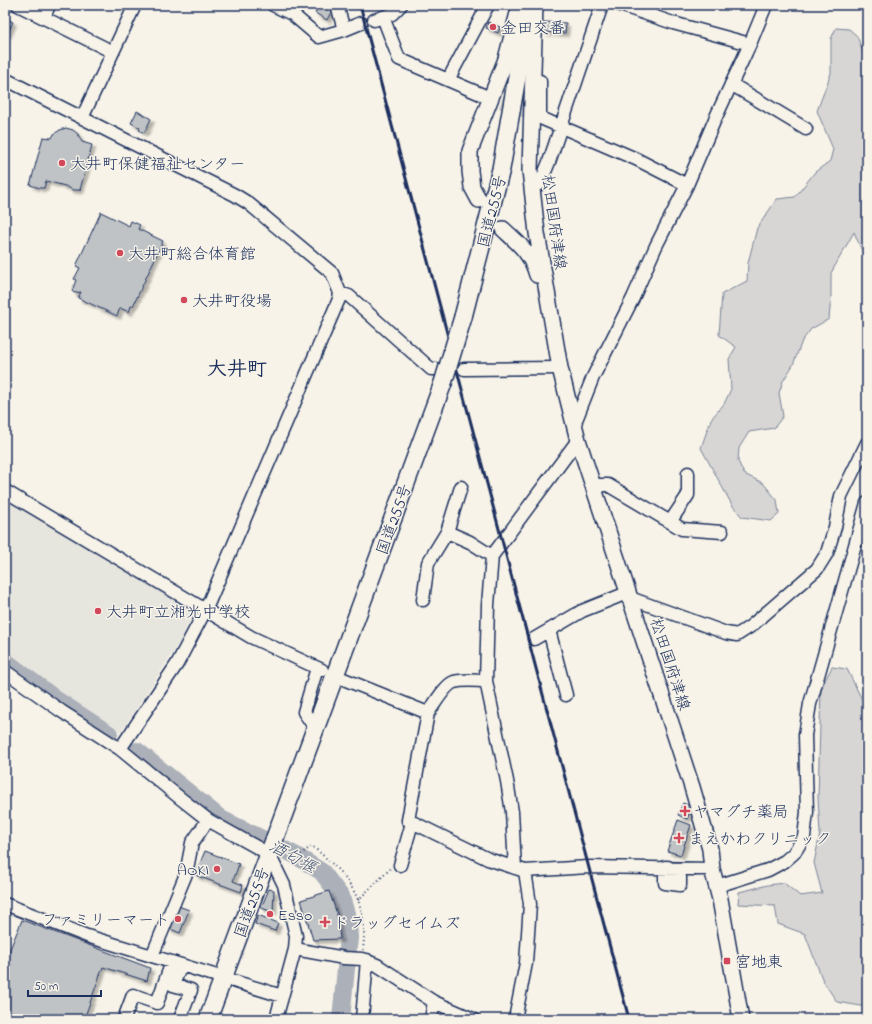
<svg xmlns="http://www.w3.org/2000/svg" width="872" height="1024" font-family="'Indie Flower','Klee One',sans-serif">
  <defs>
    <filter id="shadow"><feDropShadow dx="3.5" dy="3.5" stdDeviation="1" flood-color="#0004"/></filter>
  </defs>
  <rect width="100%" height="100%" fill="#f7f3e8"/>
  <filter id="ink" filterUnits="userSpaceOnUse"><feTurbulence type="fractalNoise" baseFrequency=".025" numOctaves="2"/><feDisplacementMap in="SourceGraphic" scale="8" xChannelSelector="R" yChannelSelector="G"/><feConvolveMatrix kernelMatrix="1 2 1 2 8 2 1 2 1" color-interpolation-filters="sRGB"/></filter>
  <g filter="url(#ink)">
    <path fill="#e6e5de" d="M5 496 189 606 192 616 178 645 121 732 67 698 5 649Z"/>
    <path fill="#d7d6d4" stroke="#798299" d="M836 28 849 29 857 36 867 63V274L862 251 854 232 831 273V297L829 319 811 329 802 341 793 365 783 381 779 393 783 416 774 428 749 432 739 448 738 461 744 474 763 483 777 500 779 514 771 521 742 517 732 505 701 448 711 419 724 404 731 389 729 359 736 347 719 335 722 294 747 281 748 263 757 228 777 199 795 197 815 172 830 161 833 149 817 111 831 73V39Z
      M832 667 847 669 867 710V1007L837 1002 823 981 805 934 778 924 775 906 738 904 739 892 768 885 784 883 800 896 822 893 814 863 820 833 818 798 821 688Z"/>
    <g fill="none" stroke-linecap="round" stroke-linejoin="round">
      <path stroke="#acb0b9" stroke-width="18" d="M5 661 55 699 109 734
        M137 751 221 819 295 855 322 872 341 897 348 920 349 938 341 1019"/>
    </g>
    <path fill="#c0c3c5" stroke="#1b2f5e" filter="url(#shadow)" d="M319 5H331L332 10 327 20 315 13Z
      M5 18 13 22 7 35 5 34Z
      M488 22 500 27 498 33 486 28Z
      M545 22 566 23 565 33 543 32Z
      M137 111 151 119 144 133 139 130 140 128 131 123Z
      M66 128 73 130 78 134 82 142 92 145 80 190H73L65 186 46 181 44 188H40L30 185 43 137 52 138 54 134 60 130Z
      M101 212 129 226 131 221 140 225 138 229 163 241 133 306H131L129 312 120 308 117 316 78 298 81 292 74 293 72 291 76 280 74 279 80 268 76 266Z
      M683 803 692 807 687 819 678 815Z
      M678 820 691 825 681 855 667 851Z
      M205 851 239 864 233 881 243 885 241 892 195 875Z
      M269 889 274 890 273 912 261 908Z
      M329 891 337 914 340 939 313 940 301 900Z
      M176 905 189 910 180 933 168 928Z
      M258 915 278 923 275 931 255 924Z
      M22 920 150 968 147 981 103 967 84 1019H5V961Z"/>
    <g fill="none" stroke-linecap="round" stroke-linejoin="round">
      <path stroke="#cbcccc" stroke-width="12" stroke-dasharray="12 6" stroke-linecap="butt" d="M484 96 536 116"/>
      <g stroke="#1b2f5e" stroke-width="15">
        <path id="minor" d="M18 5 113 52
          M273 5 292 14 319 37 344 30
          M337 5 344 30 361 23
          M620 5 673 23 750 44
          M383 17 399 59 448 80 488 5
          M44 18 49 5
          M374 20 392 14 401 5
          M5 79 235 195 248 203 332 273 340 293 339 299 206 609 177 664 120 749
          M448 80 483 95
          M731 84 806 129
          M536 116 636 159 687 185
          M82 118 135 5
          M540 118V81
          M540 184 549 162 602 5
          M340 293 349 296 431 369H436
          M464 369 560 368
          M574 425 593 377 633 298 656 246 687 185 715 119 750 44 766 5
          M592 485H608L682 529 722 532
          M5 491 251 637 322 670
          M670 522 688 495V473
          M447 532 470 542 492 556
          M630 598 726 633 737 635 751 626 817 569 827 553 835 527 841 496 867 443
          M423 600 428 563 447 532 461 487
          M549 630 566 695
          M534 639 582 611 627 593
          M5 671 61 711 120 749 180 798 208 820 269 854 284 885 296 936 295 949 276 1019
          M341 678 428 713 408 820 488 859 525 871 588 867 712 869
          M428 713C434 705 445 685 454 682 464 679 476 681 486 681
          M315 728 304 712 317 668
          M400 865 412 823
          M665 867V883L680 885V877L668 876V867
          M515 868 512 812 507 781 486 681 488 605 492 556 578 440
          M717 886 768 870 785 861 794 853 804 837 807 812 805 735 810 704 867 503
          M5 904 87 936 282 996
          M295 949 344 958 362 959 377 965 434 1002 473 1019
          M152 956 186 874 192 843 208 820
          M124 1019 133 995 157 1003 172 962
          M180 1019 191 990 173 985 181 965
          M362 1019 367 960
          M431 1019 434 1002
          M515 1019 526 963 530 904 525 871"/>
      </g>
      <g stroke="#1b2f5e" stroke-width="18">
        <path id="major" d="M535 5 530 170 537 233 560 368 578 440 692 787 710 849 712 869 720 899 741 1019
          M479 200 472 187 470 171V151L506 59 518 13
          M503 229C519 244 531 253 537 275"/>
      </g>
      <g stroke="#1b2f5e" stroke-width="20">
        <path id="highway" d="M463 317 501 169 517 77 525 5
          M208 1019 443 383"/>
      </g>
      <path stroke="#1b2f5e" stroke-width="2" stroke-dasharray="1 3" stroke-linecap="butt" d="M294 859 312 846C348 876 369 899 363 950
        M358 900 390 869"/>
      <use href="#minor" stroke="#f7f3e8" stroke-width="12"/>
      <use href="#major" stroke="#f7f3e8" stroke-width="15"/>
      <use href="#highway" stroke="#f7f3e8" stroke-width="17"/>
      <path stroke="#1b2f5e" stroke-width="3" d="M360 5 629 1019"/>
      <g stroke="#1b2f5e" stroke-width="20" stroke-linecap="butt">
        <path id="highway-bridge" d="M443 383 463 317"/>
      </g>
      <use href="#highway-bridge" stroke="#f7f3e8" stroke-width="17"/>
    </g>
  </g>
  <g fill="#d1495b" stroke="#f7f3e8" stroke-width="1.5">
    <circle cx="493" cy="27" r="4"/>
    <circle cx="62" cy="163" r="4"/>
    <circle cx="120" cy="253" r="4"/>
    <circle cx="184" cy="300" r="4"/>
    <circle cx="98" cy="611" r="4"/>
    <path d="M683 805h4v4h4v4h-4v4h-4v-4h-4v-4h4z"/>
    <path d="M677 832h4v4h4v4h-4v4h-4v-4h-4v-4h4z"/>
    <circle cx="217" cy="869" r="4"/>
    <circle cx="270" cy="914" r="4"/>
    <circle cx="178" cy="919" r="4"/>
    <path d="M323 916h4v4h4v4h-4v4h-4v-4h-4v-4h4z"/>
    <rect x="723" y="957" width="8" height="8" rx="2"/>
  </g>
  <g text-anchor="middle" stroke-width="3" stroke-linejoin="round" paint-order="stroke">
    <g font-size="16" fill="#1b2f5e" stroke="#f7f3e8" text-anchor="start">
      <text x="501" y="33">金田交番</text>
      <text x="70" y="169">大井町保健福祉センター</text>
      <text x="128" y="259">大井町総合体育館</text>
      <text x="192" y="306">大井町役場</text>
      <text x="106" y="617">大井町立湘光中学校</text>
      <text x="693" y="817">ヤマグチ薬局</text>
      <text x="688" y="844">まえかわクリニック</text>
      <text x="209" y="875" text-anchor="end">AOKI</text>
      <text x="278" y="920">Esso</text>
      <text x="170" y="925" text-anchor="end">ファミリーマート</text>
      <text x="333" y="928">ドラッグセイムズ</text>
      <text x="735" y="967">宮地東</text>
    </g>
    <g font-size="16" fill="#1b2f5e" stroke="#f7f3e8">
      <text transform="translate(491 211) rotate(-76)" y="6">国道255号</text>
      <text transform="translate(555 222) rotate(82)" y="6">松田国府津線</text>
      <text transform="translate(393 519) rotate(-70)" y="6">国道255号</text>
      <text transform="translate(671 664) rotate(72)" y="6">松田国府津線</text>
      <text transform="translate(251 902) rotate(-70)" y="6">国道255号</text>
    </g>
    <g font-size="17" font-style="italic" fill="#465679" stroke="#f7f3e8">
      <text transform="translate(293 856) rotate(29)" y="6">酒匂堰</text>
    </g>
    <g font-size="20" font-weight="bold" fill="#1b2f5e" stroke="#f7f3e8">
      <text x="237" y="375">大井町</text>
    </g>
  </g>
  <rect width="872" height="1024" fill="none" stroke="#f7f3e8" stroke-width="20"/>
  <rect x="10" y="10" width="852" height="1004" fill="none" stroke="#1b2f5e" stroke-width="1.5" filter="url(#ink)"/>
  <path d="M28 990v6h73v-6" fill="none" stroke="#1b2f5e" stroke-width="2"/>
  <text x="34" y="990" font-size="12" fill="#1b2f5e" stroke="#f7f3e8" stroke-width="3" paint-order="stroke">50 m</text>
</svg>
